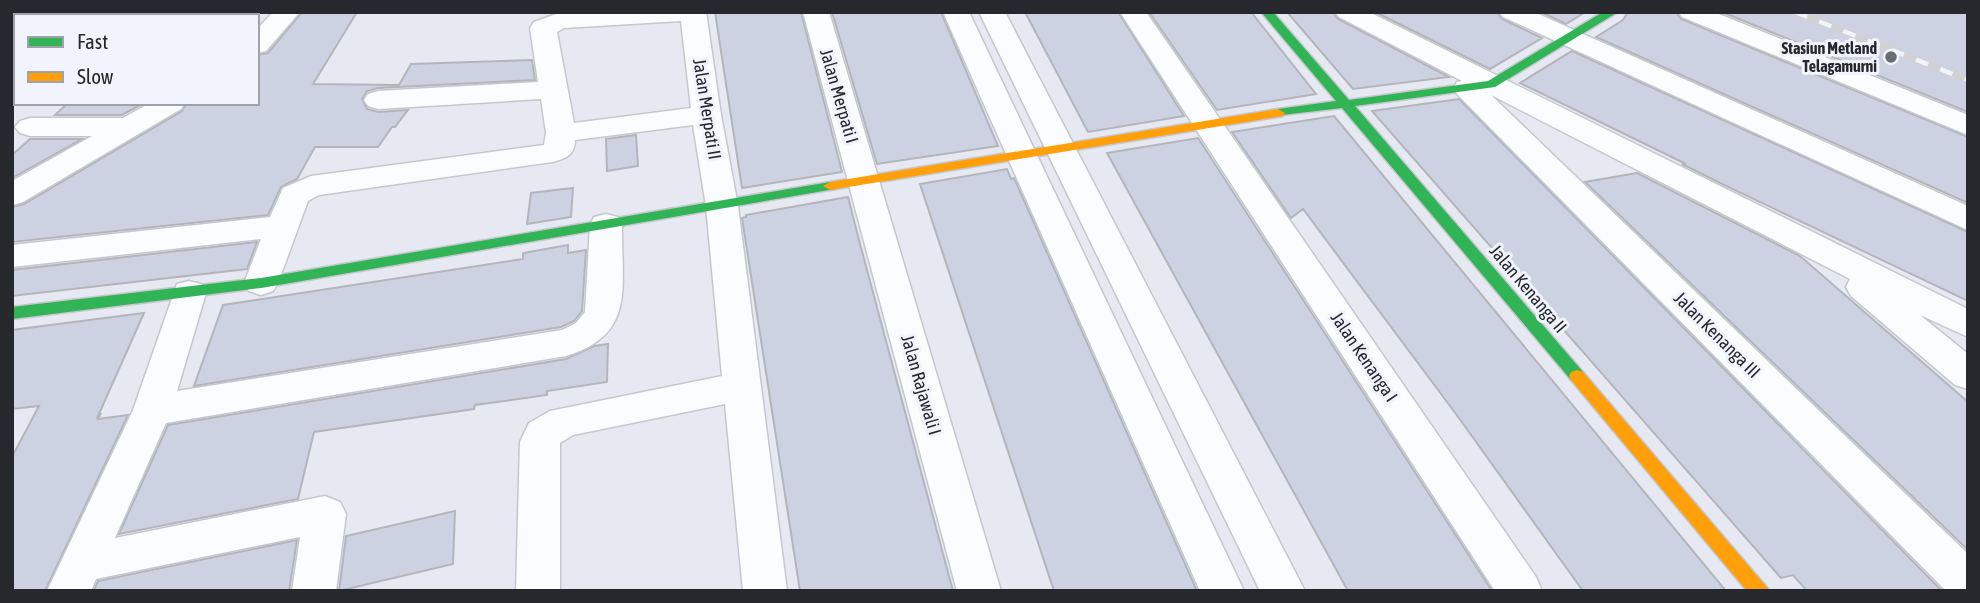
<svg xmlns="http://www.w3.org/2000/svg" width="1980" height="603" font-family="'Asap Condensed',sans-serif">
  <rect width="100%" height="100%" fill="#e6e9f1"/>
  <path fill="#cdd2e3" stroke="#b3b5bb" stroke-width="2" d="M302 12H357L313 84 399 85 411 64 532 60 535 80 378 88 367 91 362 99 367 109 378 112 408 110 395 127H392L378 147H315L297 179 281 187 268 215 12 242V207L24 204 182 111 187 103H257V55L268 53Z
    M715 12H801L842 172 742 188Z
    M832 12H941L998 146 877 164Z
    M1025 12H1118L1184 116 1088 132Z
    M1149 12H1251L1316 94 1217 110Z
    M1287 12H1333L1338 19 1449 77 1353 89Z
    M1375 12H1497L1502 19 1542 38 1490 69Z
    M1541 12H1585L1566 24Z
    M1628 12H1676L1681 19 1968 137V203L1596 37 1623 20Z
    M1722 12H1968V112Z
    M1572 51 1968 232V301L1718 182 1682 164H1686L1520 83Z
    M1459 99 1942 591H1807L1793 575 1781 578 1372 111Z
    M68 103H144L122 115H55Z
    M1334 116 1726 591H1583L1456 414 1303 209 1291 218 1232 132Z
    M636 135 638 166 607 171 606 139Z
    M1198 138 1492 591H1348L1107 153Z
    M30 139H82L12 178V155Z
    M1007 169 1011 179 1014 178 1197 591H1054L920 184Z
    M1637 173 1800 256 1968 402V550L1585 182Z
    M573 188 571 217 527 224 531 193Z
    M848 197 860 244 953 591H800L742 218 746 217V215Z
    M257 242 247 269 12 296V270Z
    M568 245V253L586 250 582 311 574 321 561 327 194 386 223 305 523 259V253Z
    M144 313 98 416 100 415 98 419 128 415 45 591H12V457L39 406 12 409V330Z
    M608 344 607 382 547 391V395L475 405 474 409 314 432 298 499 119 534 168 425 566 359 594 346Z
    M455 511 453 564 339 591 346 536Z
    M297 540 289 591H94L98 581Z"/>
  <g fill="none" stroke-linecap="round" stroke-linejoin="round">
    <g stroke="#c5c7ce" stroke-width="3">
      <path id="street" d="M273 12H300L266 51 257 53V29Z
        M706 12 721 115 738 206 787 591H743L725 404 573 435 560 443V591H516L520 442 529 423 550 411 722 376 706 206 693 125 575 140C575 155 565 159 552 162L319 195 308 201 278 283 273 291 261 295 249 291 244 283 261 239 12 267V245L270 217 283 188 311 176 544 145 546 133 541 99 378 109 368 106 364 100 368 94 378 91 538 82 530 28 534 22 559 13ZM681 21 691 108 574 123 557 32 564 28Z
        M803 12H829L1001 591H957Z
        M943 12H969L1244 591H1200Z
        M979 12H1005L1305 591H1260Z
        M1120 12H1146L1536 577 1542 591H1495Z
        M1335 12H1369L1968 309V337L1920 315 1968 354V389L1955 385 1851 296 1846 287 1850 279 1491 95 1968 554V591H1946L1457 94 1453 88 1457 82 1462 81 1339 17Z
        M1499 12H1534L1968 206V230L1503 17Z
        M1678 12H1714L1968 115V135L1682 17Z
        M12 62H16V78H12Z
        M150 103H185L181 109 23 202 12 205V181L92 136H30L20 133 15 127 20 121 30 118H123Z
        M606 214 618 217 622 225C621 286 637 335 566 356L166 423 115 538 325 496 340 502 346 514 336 591H292L300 537 96 579 91 591H47L133 410 177 284 189 281 201 284 206 293 177 391 562 330 576 323 585 312 590 225 594 217Z"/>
    </g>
    <g stroke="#c5c7ce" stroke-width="3">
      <path id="fast" d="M1261 12H1273L1349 100 1488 81 1603 12H1618L1495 87 1355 106 1583 372 1585 376 1583 380H1571L1342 108 1273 116 1271 113 1278 109 1336 101Z
        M830 182 835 183 837 186 835 189 261 288 12 319V307L261 278Z"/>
    </g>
    <g stroke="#c5c7ce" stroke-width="3">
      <path id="slow" d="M1278 109 1285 113 1283 116 830 190 823 186 830 182Z
        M1577 370 1583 372 1770 591H1747L1571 380 1569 376 1571 372Z"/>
    </g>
    <use href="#street" fill="#fbfcfd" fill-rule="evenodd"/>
    <use href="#fast" fill="#30b455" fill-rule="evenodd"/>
    <use href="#slow" fill="#ff9f0a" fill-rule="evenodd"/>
    <g stroke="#d1d1d3" stroke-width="7">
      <path id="rail" d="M1795 12 1968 80"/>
    </g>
    <use href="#rail" stroke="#f1f4fc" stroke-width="4.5" stroke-dasharray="13" stroke-linecap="butt"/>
  </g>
  <circle fill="#696c72" stroke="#f1f4fc" stroke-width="2.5" cx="1891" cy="57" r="7"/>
  <g text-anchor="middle" stroke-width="6" stroke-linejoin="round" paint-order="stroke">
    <g font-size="16" font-weight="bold" fill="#26282d" stroke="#f1f4fc" text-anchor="end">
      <text x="1877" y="54">Stasiun Metland<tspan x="1877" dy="18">Telagamurni</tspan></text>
    </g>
    <g font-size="18" fill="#26282d" stroke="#f1f4fc">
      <text transform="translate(839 96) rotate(74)" y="6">Jalan Merpati I</text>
      <text transform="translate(707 109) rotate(81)" y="6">Jalan Merpati II</text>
      <text transform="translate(1528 289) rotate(50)" y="6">Jalan Kenanga II</text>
      <text transform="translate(1717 335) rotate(45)" y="6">Jalan Kenanga III</text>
      <text transform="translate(1364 357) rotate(56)" y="6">Jalan Kenanga I</text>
      <text transform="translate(921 385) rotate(74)" y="6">Jalan Rajawali I</text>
    </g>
  </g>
  <rect width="1980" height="603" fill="none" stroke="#26282d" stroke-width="28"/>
  <rect x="14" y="14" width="245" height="91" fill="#f1f4fc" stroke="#a0a2a9" stroke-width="2"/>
  <rect x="28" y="37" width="35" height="10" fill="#30b455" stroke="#a0a2a9" stroke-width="2"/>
  <text x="77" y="49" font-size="21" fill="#26282d">Fast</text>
  <rect x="28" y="72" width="35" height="10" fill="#ff9f0a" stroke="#a0a2a9" stroke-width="2"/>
  <text x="77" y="84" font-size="21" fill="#26282d">Slow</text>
</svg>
